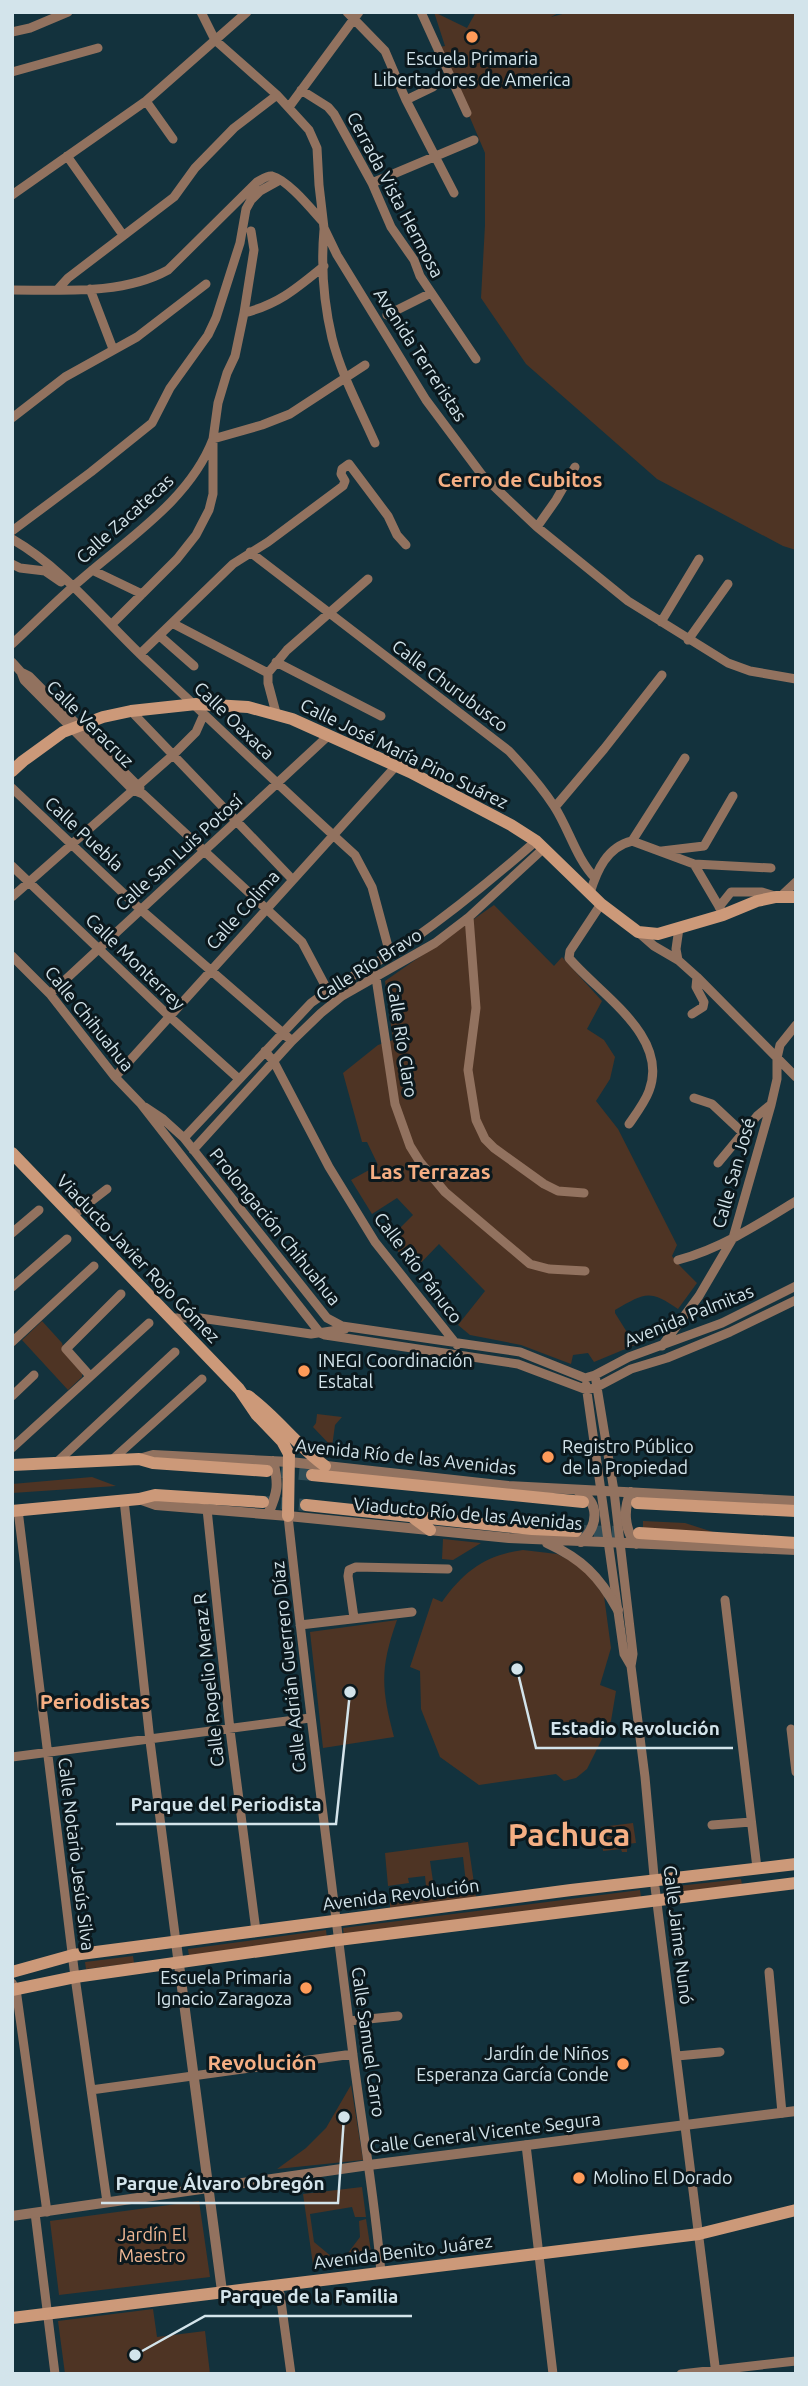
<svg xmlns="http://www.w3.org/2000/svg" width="808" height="2386" font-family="Ubuntu,sans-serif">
  <rect width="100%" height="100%" fill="#13323d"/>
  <path fill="#4e3424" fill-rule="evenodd" d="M434 12 467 28 476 12H560L551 17 570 12H796V550L783 546 657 479 526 364 481 298 485 225V153L440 47 445 46Z
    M494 905 554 966 562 957 602 1001 587 1029 604 1040 615 1057 610 1079 596 1101 618 1129 677 1245 672 1256 681 1267 697 1283 678 1309C649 1289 645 1293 615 1310V1313L635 1345 594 1362 588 1353 573 1355 571 1364 521 1345 470 1335 458 1325 485 1291 439 1244 414 1270 388 1240 413 1215 397 1198 372 1214 351 1180 378 1165 367 1142H362L343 1073 378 1045 393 1040 385 981Z
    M42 1321 62 1343 65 1354 82 1373V1377L68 1390 22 1340Z
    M317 1414 342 1417 335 1425 332 1447 313 1427 316 1423Z
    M92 1477 116 1486 12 1493V1484Z
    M643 1521 685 1523 713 1532 643 1530Z
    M443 1539 481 1543 453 1560 442 1559Z
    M523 1550 557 1554 571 1561 585 1570 604 1596 611 1648 600 1685 616 1691 611 1721 587 1769 576 1778 564 1781 556 1774 479 1785 440 1757 421 1709 420 1671 410 1667 433 1598 442 1602C464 1571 486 1555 523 1550Z
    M397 1620C380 1668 381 1688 394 1737L323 1748 310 1632Z
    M633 1823 636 1843 627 1844V1852H622L621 1849 603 1851 601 1827Z
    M468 1842 476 1897 390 1908V1902L427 1897 425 1876 408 1878 409 1883 388 1886 385 1853ZM463 1857 466 1883 434 1888 430 1861Z
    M741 1879 742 1885 670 1893 669 1887Z
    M640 1890 641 1897 344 1936 343 1928Z
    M326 1930 327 1938 189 1956 188 1949Z
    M133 1956 134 1963 86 1969 85 1962Z
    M351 2085 363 2160 277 2169 306 2148 326 2128Z
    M362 2187 366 2217H355L352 2207 310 2214 314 2242 338 2262 313 2265 303 2194Z
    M199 2201 210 2277 59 2295 50 2221Z
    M366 2219 372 2258 342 2261 360 2237 359 2221Z
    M153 2309 157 2337 205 2331 210 2374H65L58 2321Z"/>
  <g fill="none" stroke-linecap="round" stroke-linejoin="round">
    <path stroke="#304d57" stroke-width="12" stroke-dasharray="12 6" stroke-linecap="butt" d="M281 1472 312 1475
      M263 1502 306 1505
      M576 1531 618 1532"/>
    <path stroke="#92725f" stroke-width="9" d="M201 12 215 40 277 95 309 130 317 148 319 185 324 228 337 255 426 400 482 475 537 527 628 601 728 663 750 671 796 679
      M347 12 385 51 406 100 454 193
      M421 12 467 113
      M12 32 30 28 68 12
      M12 72 98 48
      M301 90 328 107 334 114 372 183 391 227 414 260 420 276 476 359
      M406 100 433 87
      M146 101 173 139
      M289 107 359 12
      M67 156 123 235
      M372 183 474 140
      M12 195 146 101 247 12
      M324 230C321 264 324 304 332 338 341 374 360 409 375 443
      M58 289 68 278 174 197 195 168 234 128 277 95
      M90 289 113 349
      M12 290C62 290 123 295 168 270L257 182C261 180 267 175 272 176 288 180 312 210 323 222
      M244 313C279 304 297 288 324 266
      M387 315 431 293
      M12 418 65 377 137 337 206 284
      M537 527 556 500 575 467
      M12 531 91 472 152 423 170 388 208 335 216 318 240 243 246 209 251 200 260 191 278 181
      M12 539C64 569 100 616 142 656 213 722 283 790 355 855L372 887 390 954
      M250 552 509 751C525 768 541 786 554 806 569 829 576 858 595 878
      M12 564 20 568 45 571 61 582
      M92 570 142 594
      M661 622 699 559
      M172 623 268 673
      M112 624 177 559 196 535 209 510 213 494V439L218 403 227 373 235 356 244 313 254 250 251 231
      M161 637 194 666
      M688 640 728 584
      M12 644C36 622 58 599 83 578 130 537 190 499 213 439L262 425 290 414 365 365
      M140 654 233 564 268 542 343 486 345 481 341 474 342 469 349 464 388 516 397 535 406 545
      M12 662 21 672 29 676 140 788
      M276 662 381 716
      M21 672 24 680 133 790 143 794 302 942 328 991
      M131 711 292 879
      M276 713 268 683V673L287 650 368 579
      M12 788 140 909 292 1041
      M555 807 604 749 662 675
      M632 841 694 864 771 868
      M632 841 685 758
      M662 851 704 846 733 796
      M694 864 721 910
      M12 866 170 1017 239 1079
      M590 893C597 870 607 847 632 841
      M12 897 174 754 196 732 204 714
      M780 897 796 882
      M601 904 570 951 569 958C599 994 670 1036 649 1091 645 1102 636 1114 629 1124
      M719 907 731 892H762L775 896
      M469 917 476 1008 468 1070 476 1120 485 1139 494 1148 544 1184 558 1191 584 1193
      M638 932 654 946 678 960 697 977 796 1077
      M12 956 50 994 115 1077 141 1104 320 1333 325 1335 518 1364 587 1390 597 1387 631 1369 667 1358 730 1332 796 1300
      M678 960 676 949 679 928
      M375 971 395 1104 410 1146 420 1162 445 1192 530 1264 549 1269 585 1271
      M50 994 328 736
      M692 1014 703 1007 704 1002 696 987 697 977
      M265 1051 274 1062 329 1167 375 1242 457 1345
      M115 1077 396 766
      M694 1098 712 1104 743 1133
      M145 1107 163 1119 184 1138 327 1318 342 1326 520 1352 585 1378 595 1375 629 1357 722 1323 796 1286
      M184 1138 311 1003C342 980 376 964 408 943 452 912 495 877 536 841
      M193 1150 292 1041 321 1013 342 996 435 943 469 917 544 848
      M718 1163 757 1116 769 1106
      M72 1216 107 1189
      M12 1233 39 1210
      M678 1260C720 1249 759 1224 796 1201
      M12 1287 67 1239
      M170 1318H200L311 1334 345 1329
      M12 1342 94 1266
      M662 1346 699 1296 733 1238 771 1105 777 1079V1058L780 1045 796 1025
      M595 1375 614 1491 633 1654 631 1666 645 1777 655 1887 716 2374
      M90 1376 66 1349 121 1294
      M586 1385 624 1654 631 1666
      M12 1396 34 1375
      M12 1448 149 1323
      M113 1459 202 1379
      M57 1462 175 1352
      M124 1500 150 1741 176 1942
      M207 1509 230 1730 256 1931
      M18 1510 75 1977 107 2202
      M288 1516C307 1693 330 1870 352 2047 361 2122 375 2197 381 2273
      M725 1600 757 1868
      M354 1618 348 1576 349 1570 356 1567 448 1569
      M300 1625 412 1612
      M791 1729 796 1772
      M12 1757 310 1718
      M712 1825 751 1822
      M769 1972 782 2113
      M12 1983 16 1989 47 2212
      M349 2021 398 2016
      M677 2056 720 2052
      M91 2090 353 2054
      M526 2145 553 2374
      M35 2213 55 2374
      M274 2285 280 2294 291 2374
      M681 2374 796 2361"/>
    <path stroke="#92725f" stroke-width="10" d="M139 1459 153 1455 290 1462 508 1486 796 1501
      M578 1491C601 1503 598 1526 581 1542
      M631 1492C623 1509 624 1529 636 1544
      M139 1499 156 1505 288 1516 509 1538 796 1550
      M268 1514C278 1492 279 1484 273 1461
      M547 1543C582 1559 599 1576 618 1610
      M176 1942 222 2291
      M12 2216 369 2165 796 2111"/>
    <path stroke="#cc9979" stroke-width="12" d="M12 771 23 761 63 732 103 717 131 711 196 704 248 707 292 719 410 772 511 825 536 841 601 904 638 932 658 934 723 915 757 901 776 897H796
      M12 1153 239 1389 256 1414 282 1441 289 1454 288 1516
      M248 1396C276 1416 296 1445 325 1466
      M12 1465 139 1459 153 1463 267 1471
      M312 1475 583 1502
      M637 1503 796 1511
      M306 1505 532 1529 576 1531
      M12 1511 139 1499 155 1495 263 1502
      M411 1516 430 1530
      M639 1533 796 1543
      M12 1972 73 1955 571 1890 796 1864
      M12 1990 75 1977 338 1940 796 1883
      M12 2318 699 2234 796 2210"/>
  </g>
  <g fill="#fe9b59" stroke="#0b181d" stroke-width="2.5">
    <circle cx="472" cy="37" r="7"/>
    <circle cx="304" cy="1371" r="7"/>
    <circle cx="548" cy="1457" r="7"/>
    <circle cx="306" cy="1988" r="7"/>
    <circle cx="623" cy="2064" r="7"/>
    <circle cx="579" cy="2178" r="7"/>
  </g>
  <g text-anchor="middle" stroke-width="6" stroke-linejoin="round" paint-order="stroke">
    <g font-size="18" fill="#d3e4eb" stroke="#0b181d" text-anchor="start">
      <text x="472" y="65" text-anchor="middle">Escuela Primaria<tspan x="472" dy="21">Libertadores de America</tspan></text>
      <text x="318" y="1367">INEGI Coordinación<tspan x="318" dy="21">Estatal</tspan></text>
      <text x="562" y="1453">Registro Público<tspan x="562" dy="21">de la Propiedad</tspan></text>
      <text x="292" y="1984" text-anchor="end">Escuela Primaria<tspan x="292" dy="21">Ignacio Zaragoza</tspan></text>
      <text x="609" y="2060" text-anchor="end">Jardín de Niños<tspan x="609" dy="21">Esperanza García Conde</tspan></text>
      <text x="593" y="2184">Molino El Dorado</text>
    </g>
    <g font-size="18" fill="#d3e4eb" stroke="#0b181d">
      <text transform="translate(395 195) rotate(62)" y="6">Cerrada Vista Hermosa</text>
      <text transform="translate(420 355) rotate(57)" y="6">Avenida Terreristas</text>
      <text transform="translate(125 519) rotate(-42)" y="6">Calle Zacatecas</text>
      <text transform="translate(450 686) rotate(37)" y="6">Calle Churubusco</text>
      <text transform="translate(234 721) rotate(44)" y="6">Calle Oaxaca</text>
      <text transform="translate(90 724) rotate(45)" y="6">Calle Veracruz</text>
      <text transform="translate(404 754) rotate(26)" y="6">Calle José María Pino Suárez</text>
      <text transform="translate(84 834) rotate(43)" y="6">Calle Puebla</text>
      <text transform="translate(179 853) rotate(-42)" y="6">Calle San Luis Potosí</text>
      <text transform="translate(243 910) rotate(-48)" y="6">Calle Colima</text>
      <text transform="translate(135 962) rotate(44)" y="6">Calle Monterrey</text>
      <text transform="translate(369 965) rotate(-32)" y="6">Calle Río Bravo</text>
      <text transform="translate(89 1019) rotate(51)" y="6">Calle Chihuahua</text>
      <text transform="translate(402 1040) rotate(81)" y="6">Calle Río Claro</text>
      <text transform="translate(734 1173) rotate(-74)" y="6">Calle San José</text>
      <text transform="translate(275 1227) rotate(51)" y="6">Prolongación Chihuahua</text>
      <text transform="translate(138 1259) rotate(46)" y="6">Viaducto Javier Rojo Gómez</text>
      <text transform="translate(418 1268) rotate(53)" y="6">Calle Río Pánuco</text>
      <text transform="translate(689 1316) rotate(-22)" y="6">Avenida Palmitas</text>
      <text transform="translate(406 1457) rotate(6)" y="6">Avenida Río de las Avenidas</text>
      <text transform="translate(468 1514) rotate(5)" y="6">Viaducto Río de las Avenidas</text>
      <text transform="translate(289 1667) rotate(-96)" y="6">Calle Adrián Guerrero Díaz</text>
      <text transform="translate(209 1680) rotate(-96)" y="6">Calle Rogelio Meraz R</text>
      <text transform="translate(76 1854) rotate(83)" y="6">Calle Notario Jesús Silva</text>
      <text transform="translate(401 1895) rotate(-7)" y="6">Avenida Revolución</text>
      <text transform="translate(678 1935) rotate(83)" y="6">Calle Jaime Nunó</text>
      <text transform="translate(368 2042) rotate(82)" y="6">Calle Samuel Carro</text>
      <text transform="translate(485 2133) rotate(-7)" y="6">Calle General Vicente Segura</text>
      <text transform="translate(403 2252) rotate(-7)" y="6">Avenida Benito Juárez</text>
    </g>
    <g font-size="18" fill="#f1b895" stroke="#0b181d">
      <text x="152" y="2241">Jardín El<tspan x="152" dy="21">Maestro</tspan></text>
    </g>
    <g font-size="21" font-weight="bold" fill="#f5af84" stroke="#0b181d">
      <text x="520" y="487">Cerro de Cubitos</text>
      <text x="430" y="1179">Las Terrazas</text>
      <text x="95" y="1709">Periodistas</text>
      <text x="262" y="2070">Revolución</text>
    </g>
    <g font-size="32" font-weight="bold" fill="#f5af84" stroke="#0b181d">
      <text x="569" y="1846">Pachuca</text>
    </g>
  </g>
  <path fill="none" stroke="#d3e4eb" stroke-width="2.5" d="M517 1669L536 1748H733M350 1692L336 1824H116M344 2117L338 2203H101M135 2355L205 2316H412"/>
  <g fill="#d3e4eb" stroke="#0b181d" stroke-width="2.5">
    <circle cx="517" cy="1669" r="7"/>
    <circle cx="350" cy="1692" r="7"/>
    <circle cx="344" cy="2117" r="7"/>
    <circle cx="135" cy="2355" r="7"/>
  </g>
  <g font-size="19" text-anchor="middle" font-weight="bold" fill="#d3e4eb" stroke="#0b181d" stroke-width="6" stroke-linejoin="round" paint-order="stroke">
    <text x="635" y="1735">Estadio Revolución</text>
    <text x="226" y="1811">Parque del Periodista</text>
    <text x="220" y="2190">Parque Álvaro Obregón</text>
    <text x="309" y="2303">Parque de la Familia</text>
  </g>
  <rect width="808" height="2386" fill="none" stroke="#d3e4eb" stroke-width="28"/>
</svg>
